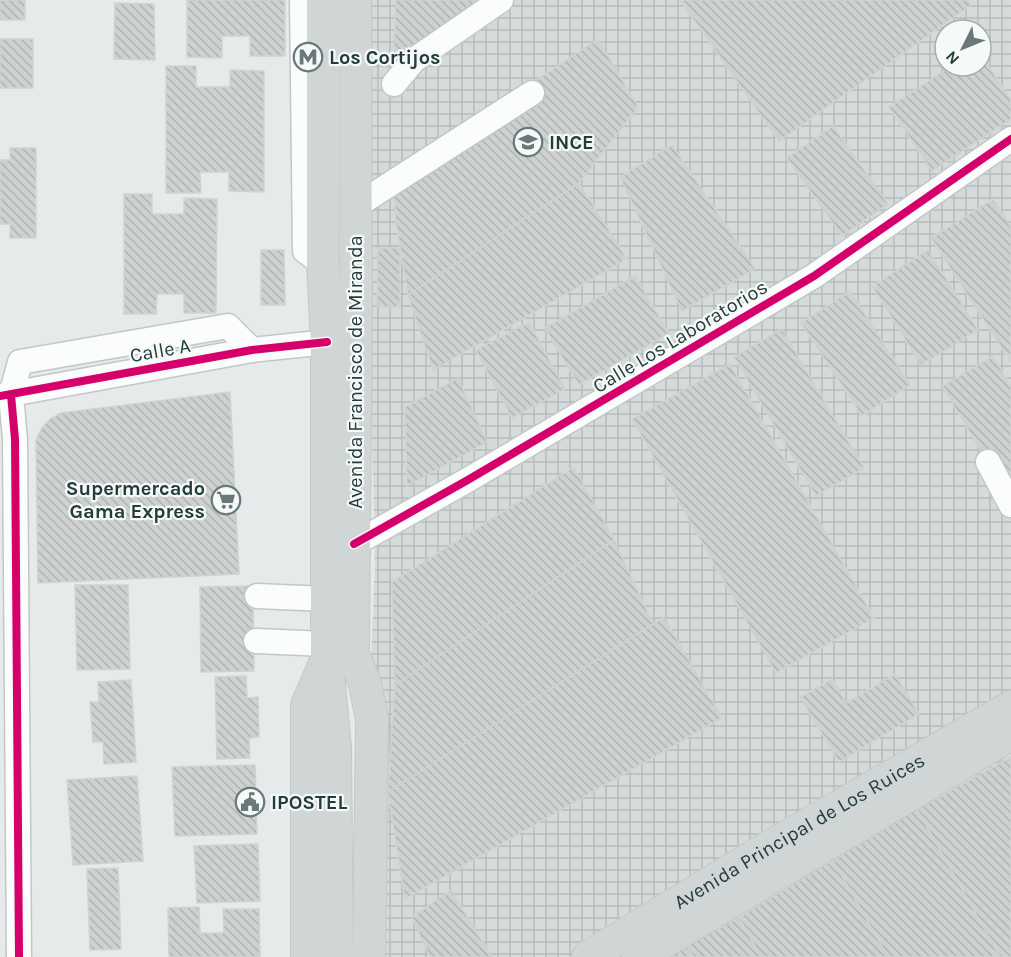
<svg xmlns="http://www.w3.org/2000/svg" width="1011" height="957" font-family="Karla,sans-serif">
  <defs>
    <pattern id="industrial-grid" width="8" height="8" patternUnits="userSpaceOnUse" patternTransform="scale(1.5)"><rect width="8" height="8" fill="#d5dbda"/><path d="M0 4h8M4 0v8" fill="none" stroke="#b7bdbc"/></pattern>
    <pattern id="building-back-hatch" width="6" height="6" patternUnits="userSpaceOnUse" patternTransform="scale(1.5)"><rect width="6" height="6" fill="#cdd2d1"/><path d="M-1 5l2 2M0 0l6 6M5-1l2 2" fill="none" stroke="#b0b5b4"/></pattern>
  </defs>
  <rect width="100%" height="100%" fill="#e6eaea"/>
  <path fill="url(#industrial-grid)" fill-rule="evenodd" d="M364 0H1011V957H369L363 855 375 566 365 131ZM945 30H981V66H945Z"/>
  <path fill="url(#building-back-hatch)" stroke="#cfd3d3" stroke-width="1.5" d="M0 0H25V20H0Z
    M187 0H285V56H250V36H222V58L187 57Z
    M396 0H490L393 71Z
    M680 0H966L971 5 779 141Z
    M115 3 154 4 155 60 114 59Z
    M0 39H33V88H0Z
    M598 39 638 107 579 183 408 295 396 223 393 176Z
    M981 55 1011 100V119L932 171 889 107 951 66H981Z
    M166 66H196V87H230V70L264 71V192L229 191V172H200L201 193H166Z
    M833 126 888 204 842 236 787 158Z
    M672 145 755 269 682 311 620 177Z
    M10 148H36V238H10V224H0V160H10Z
    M579 183 627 259 433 370 408 295Z
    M124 194H152V214H184V198L217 199 216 313H184V294H157L156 314H124Z
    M993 199 1011 227V362L931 238Z
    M378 248H400V307H377Z
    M261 250H284L285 305H261Z
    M928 250 978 330 921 365 872 286Z
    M635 276 669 333 579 385 545 328Z
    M850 291 910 385 862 416 801 323Z
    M529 322 565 389 512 418 476 350Z
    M782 329 864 468 816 496 734 357Z
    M993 356 1011 387V501L942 386Z
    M730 364 874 618 776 673 632 419Z
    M458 378 487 442 407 486 405 407Z
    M230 392 239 574 38 583 36 440 42 428 50 419 61 413Z
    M574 467 614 540 395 685 392 582Z
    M614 540 653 624 388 792 395 685Z
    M75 585H128L130 669 77 670Z
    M253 586 254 671 201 672 200 587Z
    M664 617 722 718 405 899 388 792Z
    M895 674 919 714 839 762 800 697 832 679 846 703Z
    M246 676 247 698 258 697 259 737 249 738 250 758 217 759 215 677Z
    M131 680 136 762 104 764 103 742H93L90 702H99L98 682Z
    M1011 757V957H1000L917 809Z
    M255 765 257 834 175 836 172 767Z
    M137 776 143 861 73 865 67 780Z
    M917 809 1000 957H888L833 860Z
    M258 844 260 901 197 903 194 846Z
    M833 860 888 957H761L739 917Z
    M118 868 121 949 90 950 87 869Z
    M451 890 492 957H430L412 917Z
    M199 907 200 933H224L223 909H259L260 957H169L168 908Z
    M739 917 761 957H694L687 946Z
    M687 946 694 957H663Z"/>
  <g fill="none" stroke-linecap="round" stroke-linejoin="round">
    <g stroke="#c3c7c7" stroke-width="27">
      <path id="minor" d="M302 0 303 78 313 90
        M303 78 305 251 323 264
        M394 84 414 60 501 0
        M356 206 532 93
        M0 396 252 350 327 342
        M988 462 1011 505
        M354 544 466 481 814 276 1011 139
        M257 596 326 599
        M256 641 326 644
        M19 957 15 439 11 395 20 362 228 326 252 350"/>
    </g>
    <g stroke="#c2c9c9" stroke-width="34">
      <g id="major">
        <path d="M355 0 356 298 353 654 365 684 372 719 369 957"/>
        <path d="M327 663 335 747 337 957"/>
        <path d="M307 957V705L327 659V342L323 264V0"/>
        <path id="s1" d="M588 957 771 846 1011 707"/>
        <path d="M638 957 1011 734"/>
      </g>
    </g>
    <use href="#minor" stroke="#fbfcfc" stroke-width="24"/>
    <use href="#major" stroke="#cfd6d5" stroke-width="32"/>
    <g stroke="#f5f9f8" stroke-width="11">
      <path id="cycleway" d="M11 395 15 439 19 957
        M0 396 252 350 327 342
        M354 544 466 481 814 276 1011 139"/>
    </g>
    <use href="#cycleway" stroke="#d6006c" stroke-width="8"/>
  </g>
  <defs>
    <g id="metro-ring" transform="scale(1.5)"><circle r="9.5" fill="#f5f9f8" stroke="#697979" stroke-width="1.5"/><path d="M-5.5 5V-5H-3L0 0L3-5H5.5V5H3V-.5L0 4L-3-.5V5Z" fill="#697979"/></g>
    <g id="university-ring" transform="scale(1.5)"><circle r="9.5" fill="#f5f9f8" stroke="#697979" stroke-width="1.5"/><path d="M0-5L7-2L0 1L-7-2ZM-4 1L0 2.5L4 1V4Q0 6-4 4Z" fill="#697979"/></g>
    <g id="supermarket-ring" transform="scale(1.5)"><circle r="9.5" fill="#f5f9f8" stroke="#697979" stroke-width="1.5"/><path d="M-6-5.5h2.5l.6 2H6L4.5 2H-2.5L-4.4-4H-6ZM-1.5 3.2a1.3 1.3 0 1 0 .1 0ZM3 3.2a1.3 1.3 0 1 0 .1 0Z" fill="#697979"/></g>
    <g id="civic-ring" transform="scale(1.5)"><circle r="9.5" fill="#f5f9f8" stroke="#697979" stroke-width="1.5"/><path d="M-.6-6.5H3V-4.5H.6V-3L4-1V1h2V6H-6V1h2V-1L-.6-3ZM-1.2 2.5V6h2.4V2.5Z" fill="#697979"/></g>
  </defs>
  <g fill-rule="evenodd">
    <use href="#metro-ring" x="308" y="57"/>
    <use href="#university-ring" x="528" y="142"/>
    <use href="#supermarket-ring" x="226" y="500"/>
    <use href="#civic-ring" x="250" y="802"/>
  </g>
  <g text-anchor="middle" stroke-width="4.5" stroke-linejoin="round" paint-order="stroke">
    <g font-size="20" font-weight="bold" fill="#253c3c" stroke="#f5f9f8" text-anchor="start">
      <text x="329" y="64">Los Cortijos</text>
      <text x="549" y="149">INCE</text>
      <text x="205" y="495" text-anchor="end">Supermercado<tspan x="205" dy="23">Gama Express</tspan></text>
      <text x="271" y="809">IPOSTEL</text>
    </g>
    <g font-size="20" fill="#253c3c" stroke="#f5f9f8">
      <text transform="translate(680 336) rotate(-31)" y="7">Calle Los Laboratorios</text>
      <text transform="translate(160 350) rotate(-10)" y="7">Calle A</text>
      <text transform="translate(355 372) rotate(-90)" y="7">Avenida Francisco de Miranda</text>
      <text dy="7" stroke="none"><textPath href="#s1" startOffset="246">Avenida Principal de Los Ruices</textPath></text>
    </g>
  </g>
  <g transform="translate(963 48) rotate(227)"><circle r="28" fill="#f5f9f8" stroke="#a2adad" stroke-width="1.5"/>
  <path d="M0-4.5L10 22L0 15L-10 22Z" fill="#697979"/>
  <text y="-9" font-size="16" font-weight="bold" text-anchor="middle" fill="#253c3c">N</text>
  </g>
</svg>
